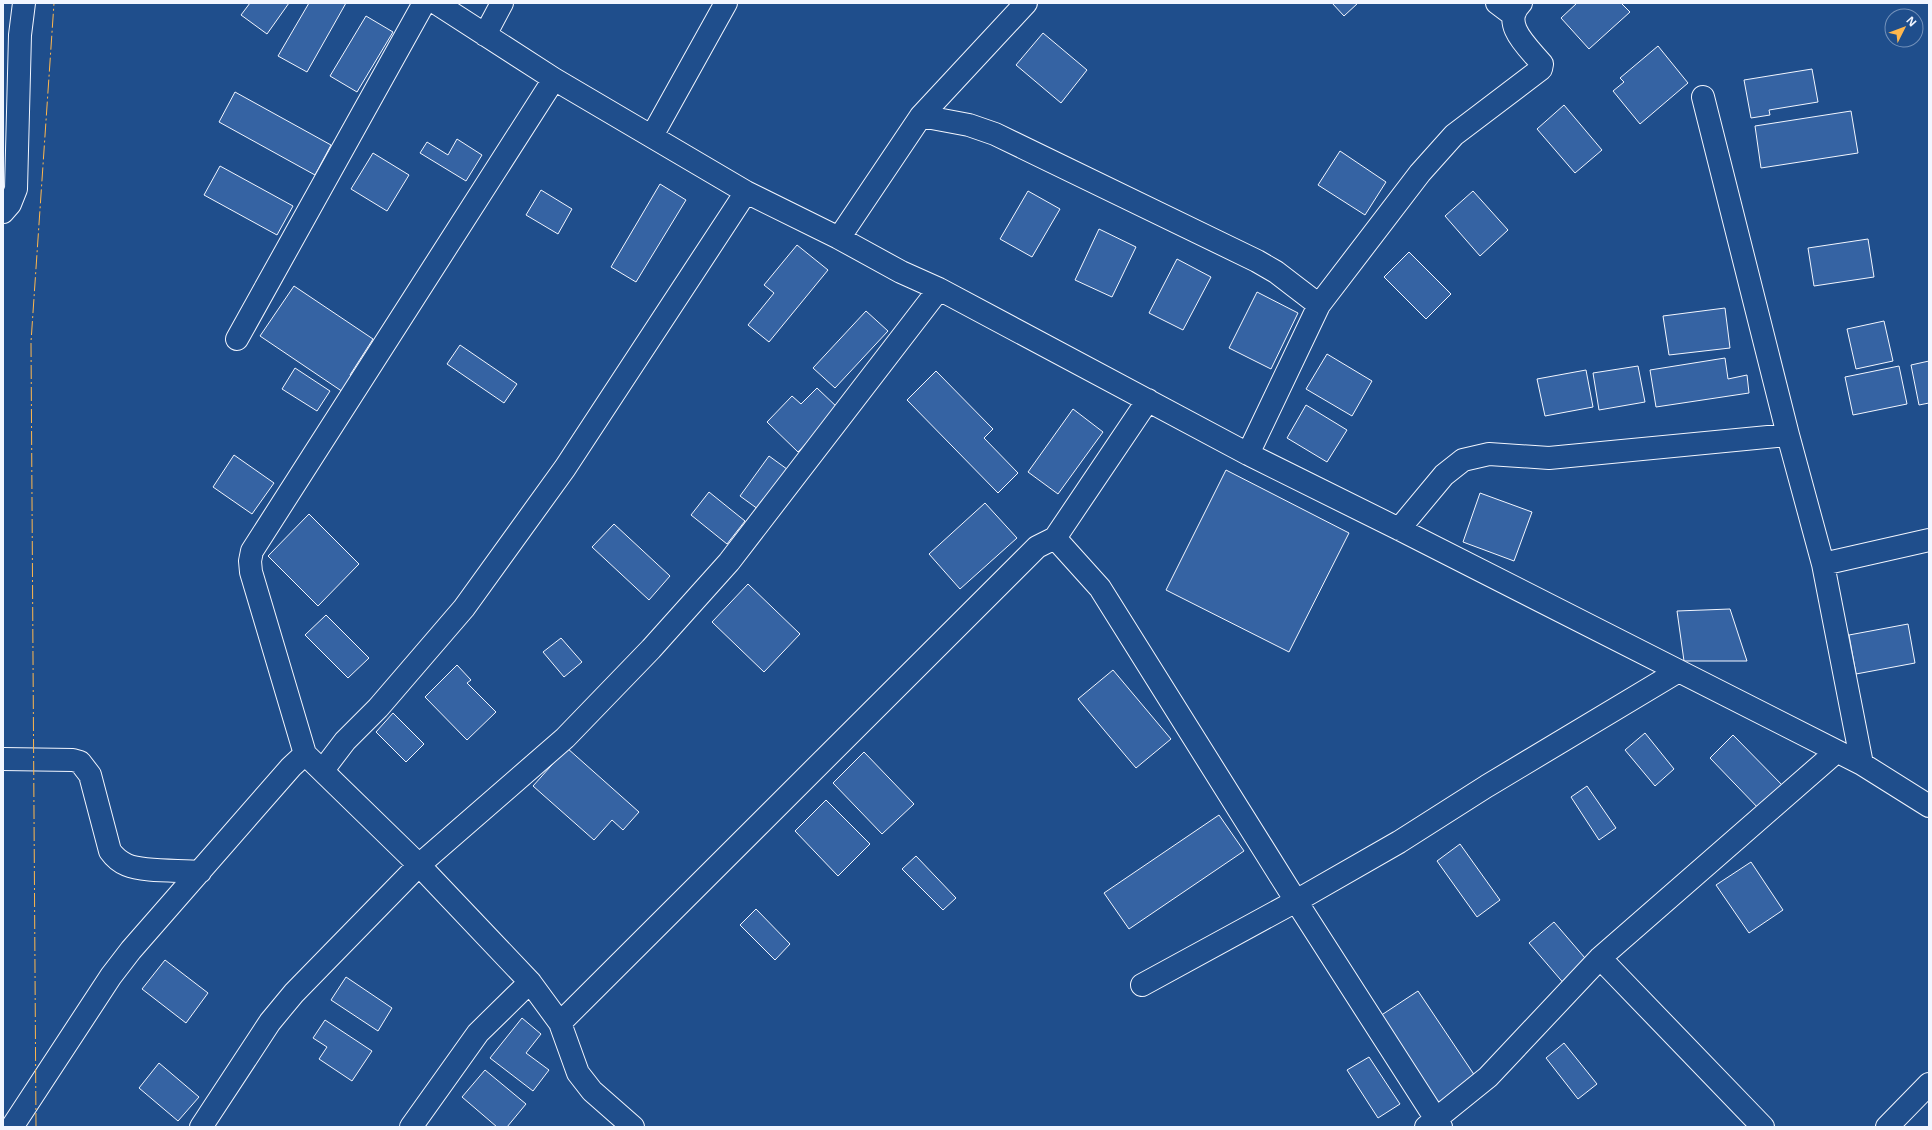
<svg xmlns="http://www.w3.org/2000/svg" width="1932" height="1130" font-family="'Noto Sans',sans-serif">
  <rect width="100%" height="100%" fill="#1f4e8c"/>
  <path fill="#3563a3" stroke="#f2f6ff" d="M250 3H289L267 34 241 15Z
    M309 3H346L307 72 278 56Z
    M1332 3H1358L1344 16Z
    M1577 3H1621L1630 12 1589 49 1561 18Z
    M366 16 393 32 357 92 330 76Z
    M1043 33 1087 70 1061 103 1016 65Z
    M1658 46 1688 83 1640 124 1613 91 1624 82 1620 78Z
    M1812 69 1818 102 1769 110 1770 115 1751 118 1744 80Z
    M235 92 331 145 315 175 219 122Z
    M1564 105 1602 150 1575 173 1537 129Z
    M1851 111 1858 153 1761 168 1755 126Z
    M457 139 482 155 466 181 420 153 427 142 448 155Z
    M1340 151 1386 182 1365 215 1318 185Z
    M373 153 409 175 387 211 351 189Z
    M220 166 293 206 277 235 204 195Z
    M660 184 686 200 636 282 611 267Z
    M541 190 572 209 558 234 526 215Z
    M1028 191 1060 209 1032 257 1000 239Z
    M1473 191 1508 230 1480 256 1445 216Z
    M1099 229 1136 247 1112 297 1075 280Z
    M1868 239 1874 277 1814 286 1808 248Z
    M797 245 828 270 769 342 748 325 774 293 764 285Z
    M1409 252 1451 294 1426 319 1384 277Z
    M1177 259 1211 277 1183 330 1149 313Z
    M294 286 373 339 350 375 356 379 346 394 260 336Z
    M1257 292 1298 313 1271 369 1229 348Z
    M1725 308 1730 348 1669 355 1663 316Z
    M866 311 888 331 835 388 813 368Z
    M1884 321 1893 361 1856 369 1847 329Z
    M460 345 517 384 504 403 447 364Z
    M1327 354 1372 381 1352 416 1306 389Z
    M1725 358 1728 379 1747 375 1749 393 1656 407 1650 370Z
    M1929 361V403L1919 405 1911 365Z
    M1638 366 1645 402 1599 410 1593 373Z
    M1899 366 1907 404 1853 415 1845 377Z
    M295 368 330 391 317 411 282 389Z
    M1586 370 1593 407 1545 416 1537 379Z
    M936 371 993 429 984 438 1018 473 998 493 907 400Z
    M817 388 839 409 798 452 767 422 792 396 801 404Z
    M1306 405 1347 430 1327 462 1287 438Z
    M1073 409 1103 432 1058 494 1028 472Z
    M234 455 274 483 252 514 213 487Z
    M769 456 791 472 762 512 740 496Z
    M1226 470 1349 533 1289 652 1166 590Z
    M709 492 745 521 727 544 691 515Z
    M1480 493 1532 512 1514 561 1463 542Z
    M985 503 1017 538 960 589 929 554Z
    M309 514 359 564 318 606 268 556Z
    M614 524 670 576 649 600 592 547Z
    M748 584 800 634 764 672 712 622Z
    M1730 609 1747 661H1684L1677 611Z
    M326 615 369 658 348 678 305 635Z
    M1908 624 1915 663 1856 674 1849 635Z
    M561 638 582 662 564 677 543 652Z
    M457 665 471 680 467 683 496 712 467 740 425 697Z
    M1113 670 1171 739 1136 768 1078 699Z
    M393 713 424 744 406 762 376 732Z
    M1645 733 1674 769 1655 786 1625 750Z
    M1733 735 1784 787 1761 811 1710 758Z
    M567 748 639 812 623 830 612 820 594 840 533 786Z
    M864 752 914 804 882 834 833 783Z
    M1587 786 1616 828 1599 840 1571 797Z
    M826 800 870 844 838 876 795 831Z
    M1219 815 1244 851 1129 929 1104 893Z
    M1460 844 1500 900 1477 917 1437 861Z
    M916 856 956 898 943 910 902 869Z
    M1751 862 1783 910 1749 933 1716 885Z
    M756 909 790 944 775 960 740 925Z
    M1554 922 1591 965 1566 986 1529 943Z
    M165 960 208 993 186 1023 142 989Z
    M346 977 392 1008 378 1031 331 1000Z
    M1418 991 1477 1079 1439 1104 1380 1016Z
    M522 1018 541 1034 526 1053 549 1070 533 1091 490 1058Z
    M325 1020 372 1051 352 1081 319 1059 327 1047 313 1038Z
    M1564 1043 1597 1084 1578 1099 1546 1058Z
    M1369 1057 1400 1104 1378 1118 1347 1070Z
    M159 1063 199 1097 178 1121 139 1088Z
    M485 1070 526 1104 507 1127H497L462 1097Z"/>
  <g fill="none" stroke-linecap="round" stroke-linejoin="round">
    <g stroke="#f2f6ff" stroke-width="24">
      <path id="minor" d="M436 3 554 79 746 192 839 238 901 272 939 289 1248 454 1399 529 1862 764 1929 806
        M1497 3 1513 15
        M485 35 502 3
        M554 79 252 551 250 561 251 572 305 754 419 865 530 982 560 1023 578 1073 592 1091 633 1127
        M1703 97 1788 435 1823 564 1862 764
        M921 116 969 125 995 134 1257 261 1276 272 1319 305
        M652 136 726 3
        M3 212 10 204 16 189 20 35 24 3
        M839 238 921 116 1026 3
        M237 339 424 3
        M1248 454 1319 305 1420 173 1454 135 1541 69 1542 64C1528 47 1500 24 1521 3
        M1399 529 1444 475 1463 460 1489 454 1549 458 1788 435
        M1055 538 1100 588 1296 901 1441 1127
        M1823 564 1929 540
        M3 759 73 760 80 762 90 775 110 851C115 858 120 862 127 865 143 872 181 870 200 872
        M323 770 345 741 378 708 464 608 565 468 746 192
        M1600 958 1763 1127
        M1142 985 1296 901 1399 842 1487 786 1677 672
        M560 1023 1037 547 1055 538 1148 400
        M12 1127 111 976 131 950 291 767 305 754
        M201 1127 270 1022 294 993 419 865 565 738 651 649 729 562 939 289
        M411 1127 478 1033 530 982
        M1426 1127 1488 1077 1600 958 1836 752
        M1887 1127 1929 1084"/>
    </g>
    <use href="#minor" stroke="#1f4e8c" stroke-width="22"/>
    <path stroke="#ffb74d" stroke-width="1" stroke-dasharray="14 3 2 3" stroke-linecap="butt" d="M36 1127 31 342 54 3"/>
  </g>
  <rect width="1932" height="1130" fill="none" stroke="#f2f6ff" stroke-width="8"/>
  <g transform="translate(1904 28) rotate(48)"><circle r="19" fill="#1f4e8c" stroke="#7391ba"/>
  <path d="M0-3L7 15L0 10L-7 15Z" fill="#ffb74d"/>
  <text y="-6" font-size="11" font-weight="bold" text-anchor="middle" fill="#f2f6ff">N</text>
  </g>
</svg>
